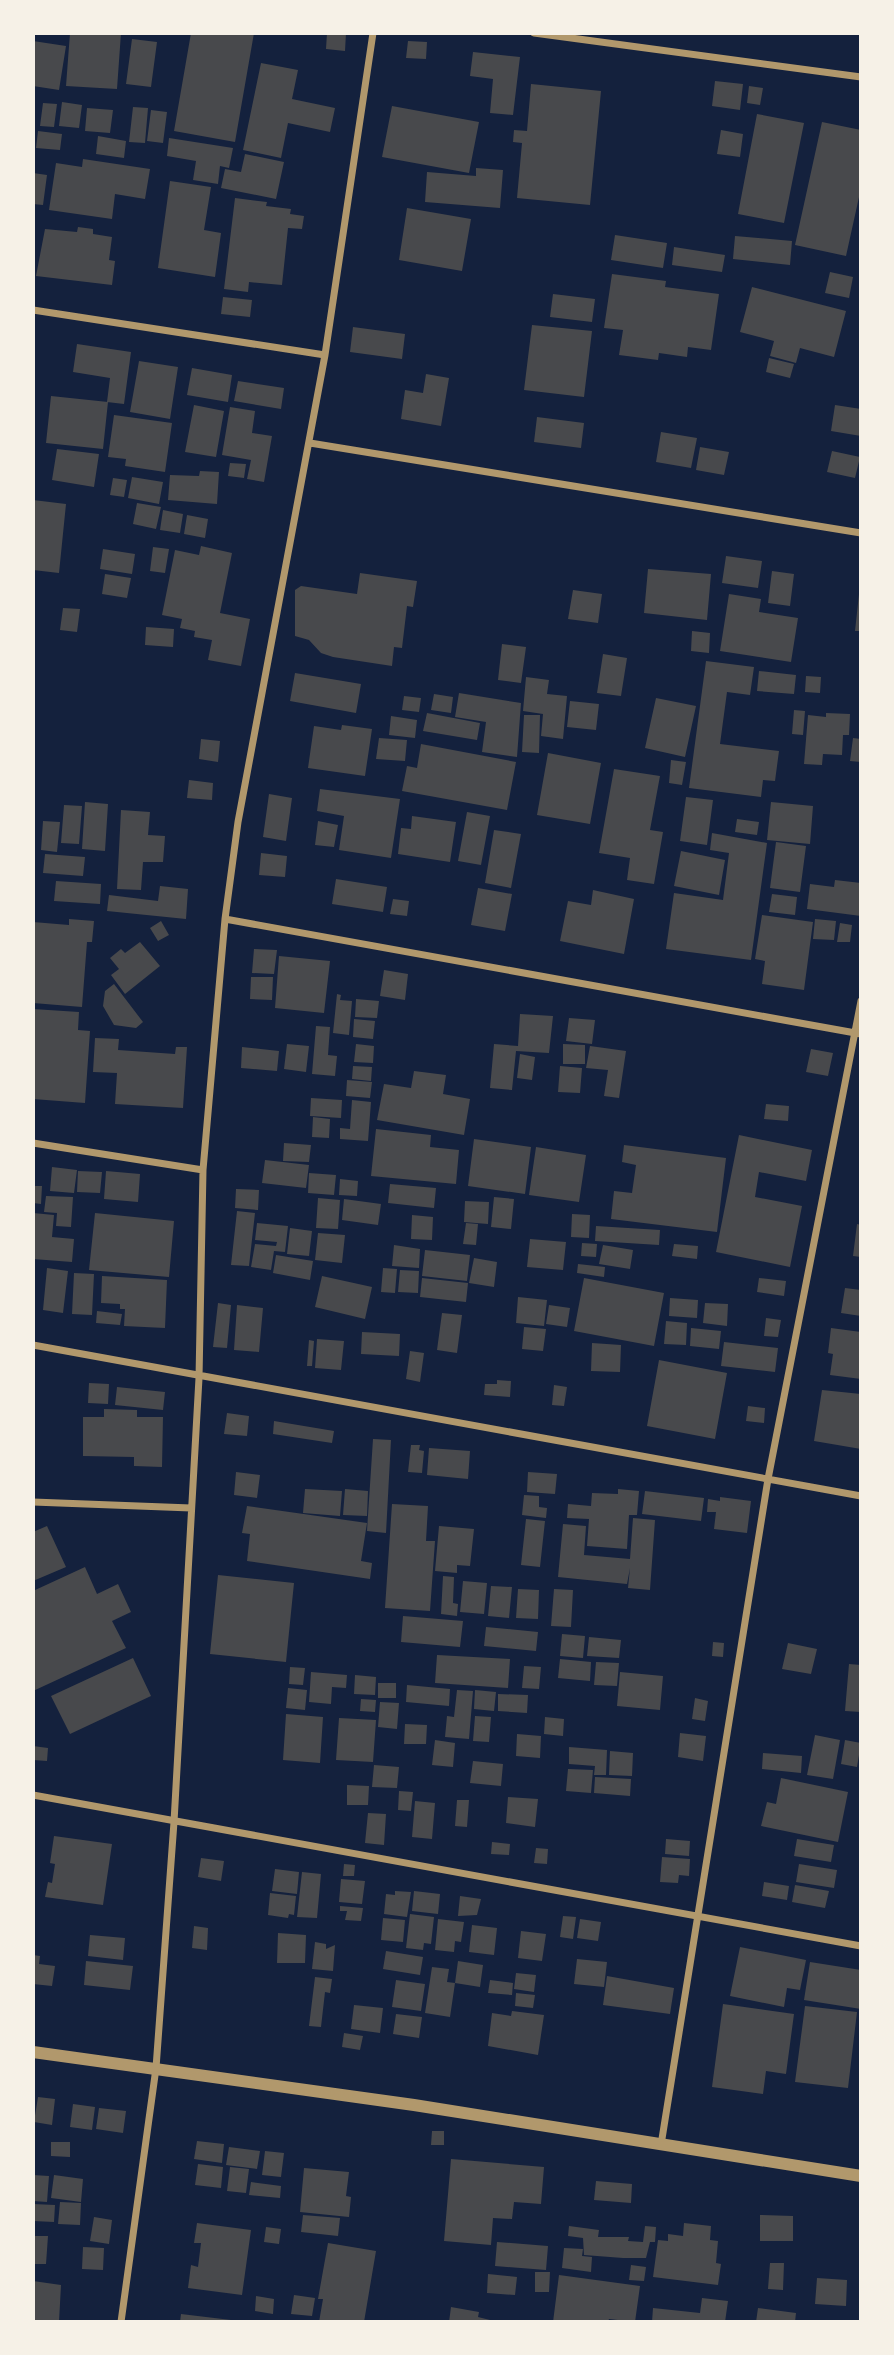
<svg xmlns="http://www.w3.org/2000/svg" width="894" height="2355" font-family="'Open Sans',sans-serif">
  <rect width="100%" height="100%" fill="#14213d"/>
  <path fill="#48494c" d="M70 33H121L117 89 66 86Z
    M191 33H254L235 142 174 131Z
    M327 33H346L345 51 326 49Z
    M132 39 157 42 151 87 126 84Z
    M33 41 66 46 59 90 33 86Z
    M408 41 427 42 426 59 406 58Z
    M473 52 520 57 513 115 490 113 493 79 470 76Z
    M261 63 298 70 292 99 335 108 330 132 288 123 281 158 243 150Z
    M715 81 743 84 740 110 712 106Z
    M531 84 601 91 590 205 517 198 522 143 513 142 514 130 527 131Z
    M749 86 763 88 760 105 747 103Z
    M62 102 82 105 79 128 59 126Z
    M43 103 57 104 54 127 40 126Z
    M392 106 479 122 469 173 382 157Z
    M133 107 148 108 145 143 129 142Z
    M87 108 113 110 110 133 85 131Z
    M151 110 167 112 163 143 147 141Z
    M757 114 804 123 784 223 738 214Z
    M822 122 861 130V188L846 256 795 245Z
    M721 130 743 134 740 157 717 154Z
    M38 131 62 134 60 150 36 148Z
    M98 136 126 141 124 158 96 154Z
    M169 138 233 148 229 168 220 166 218 184 193 180 196 161 167 156Z
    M245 154 284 162 276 199 221 188 225 169 241 172Z
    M83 159 150 169 145 199 115 194 112 219 49 210 56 163 82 167Z
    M476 168 503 170 500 208 425 202 427 172 476 176Z
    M33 173 47 175 43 205 33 204Z
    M170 181 211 187 204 230 221 233 215 277 158 268Z
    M235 198 267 202 266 206 291 209 290 214 304 216 302 229 288 228 282 285 249 282 248 292 224 289Z
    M407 208 471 219 462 271 399 260Z
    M78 227 93 229V234L112 237 109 260 115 261 112 285 36 276 45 229 77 232Z
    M615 235 667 243 663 268 611 260Z
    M735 236 792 241 790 265 733 259Z
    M674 247 725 255 722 272 672 265Z
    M830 272 853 277 849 298 825 293Z
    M612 274 666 281 665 287 719 294 711 350 688 347 687 357 659 353 658 360 619 355 623 330 604 328Z
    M752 287 846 311 834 357 800 348 796 363 770 356 774 341 740 332Z
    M553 294 595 299 592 322 550 317Z
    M223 297 252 300 250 317 221 314Z
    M532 325 592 331 584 397 524 390Z
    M353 327 405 334 402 359 350 352Z
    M77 344 131 352 124 404 107 402 110 378 73 372Z
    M769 358 794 364 790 378 766 372Z
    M139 361 178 367 170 419 130 412Z
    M192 368 232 375 228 402 187 395Z
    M426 374 449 378 441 426 401 419 405 390 423 393Z
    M238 381 284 388 281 409 234 401Z
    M51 396 108 402 103 449 46 443Z
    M194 405 224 411 216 457 185 452Z
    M835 405 861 409V436L831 431Z
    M230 407 255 411 252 433 272 436 264 482 247 479 251 460 222 455Z
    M114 415 172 423 165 472 125 466 126 459 108 457Z
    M537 417 584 423 581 448 534 442Z
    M661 432 697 438 691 468 656 462Z
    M700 447 729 452 724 475 696 470Z
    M57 449 99 454 94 487 52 480Z
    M832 451 860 457 855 478 827 472Z
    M230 463 246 464 244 478 228 476Z
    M200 471 219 472 217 504 168 500 170 475 199 476Z
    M132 477 163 482 159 504 128 498Z
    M113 478 127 480 124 497 110 495Z
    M33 500 66 504 59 573 33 570Z
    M137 503 161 507 156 529 133 524Z
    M163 510 183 514 180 533 160 530Z
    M187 515 208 519 205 538 184 534Z
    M201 546 232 553 220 613 250 619 241 666 208 660 212 640 194 637 195 631 180 628 182 619 162 615 175 550 199 555Z
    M153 547 169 549 165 573 150 571Z
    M103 549 135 554 132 574 100 569Z
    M726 556 762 561 758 588 722 583Z
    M648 569 711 574 707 620 644 613Z
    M772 571 794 574 790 606 768 603Z
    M360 573 417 581 413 607 407 606 402 648 394 647 392 666 333 657 321 653 309 640 295 636V590L301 586 357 594Z
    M105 574 131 578 127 598 102 594Z
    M573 590 602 594 598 623 568 619Z
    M729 594 761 599 759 612 798 618 791 662 720 651Z
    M859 594H861V631H855Z
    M63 608 80 609 77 632 60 630Z
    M146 627 174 629 173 647 145 645Z
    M692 631 710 633 709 653 691 651Z
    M502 644 526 647 521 683 498 680Z
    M603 654 627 658 621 696 597 693Z
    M706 661 754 667 750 695 727 692 720 744 779 751 775 781 763 780 761 797 689 788Z
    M759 671 796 675 794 694 757 691Z
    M295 673 361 684 356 713 290 701Z
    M806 676 821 677 820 693 805 692Z
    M526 677 549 680 547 694 567 696 563 739 541 736 543 714 523 711Z
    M459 693 521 703 517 757 482 752 486 722 455 717Z
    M434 694 453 697 451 713 431 710Z
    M404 696 421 698 419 712 402 710Z
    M656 698 696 706 685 757 645 748Z
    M570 701 599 704 596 730 567 727Z
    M794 710 805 711 803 735 792 734Z
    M427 713 480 723 477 740 423 731Z
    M826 713 850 714 849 735H843L842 755 823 754 822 765 804 764 808 715 826 717Z
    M524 715H540L539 753 522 752Z
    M391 716 417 720 415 738 389 735Z
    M342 725 372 729 365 776 308 768 314 726 341 730Z
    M379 738 407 740 405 761 376 759Z
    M853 738 861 739V762L850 761Z
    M201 739 220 741 218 762 199 759Z
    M421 744 516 762 507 810 402 791 407 766 417 768Z
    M548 753 601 763 590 824 537 815Z
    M671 760 686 762 682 785 669 783Z
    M614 769 660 776 650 830 663 832 654 884 627 880 630 858 599 853Z
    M189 780 213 783 212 800 187 798Z
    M320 789 400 799 391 858 339 850 344 816 317 811Z
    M269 794 292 798 286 841 263 837Z
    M686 797 713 800 707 845 680 841Z
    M85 802 108 804 105 851 82 849Z
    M771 802 813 806 810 844 767 840Z
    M64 805 82 806 79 844 61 843Z
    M121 810 150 812 148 835 165 836 163 862H143L141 890 117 889Z
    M467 812 490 816 481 865 458 861Z
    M412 816 456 822 450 862 398 854 401 828 411 829Z
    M737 819 759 822 757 835 735 832Z
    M43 821 60 822 57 852 41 850Z
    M318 821 338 825 334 847 315 845Z
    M494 830 521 834 511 888 485 883Z
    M712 833 767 843 751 960 666 949 674 893 723 900 729 853 710 850Z
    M776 842 806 846 800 892 770 888Z
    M681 851 725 860 719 895 674 886Z
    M261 853 287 856 285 877 259 875Z
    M45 854 85 857 83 876 43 873Z
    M336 879 387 887 383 912 332 904Z
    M835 880 861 883V916L807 909 810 884 834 887Z
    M56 881 101 884 100 904 54 901Z
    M160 886 188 889 186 919 107 911 109 895 158 901Z
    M478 888 512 894 505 931 471 925Z
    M593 890 634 899 624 954 560 941 568 901 591 905Z
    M772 894 797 897 795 915 769 912Z
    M393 899 409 901 407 916 390 914Z
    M762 915 813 922 804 990 762 984 765 961 755 959Z
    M69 919 94 921 92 942H87L82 1007 33 1003V922L69 925Z
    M815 919 836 921 834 940 813 939Z
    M161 921 169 935 158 941 150 928Z
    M840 923 852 925 850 942H837Z
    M140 942 160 966 125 994 111 975 119 969 110 958 121 949 125 953Z
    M254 949 277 950 274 974 252 973Z
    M279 956 330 961 324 1013 275 1008Z
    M384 970 408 974 405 1000 380 996Z
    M251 977H273L272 1000 250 999Z
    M114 984 143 1022 136 1028 114 1025 103 1006 105 991Z
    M337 994 341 995 340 1000 352 1001 349 1035 333 1033Z
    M356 999 379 1001 377 1018 355 1017Z
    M33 1009 79 1012 78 1030 90 1031 85 1103 33 1099Z
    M520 1014 553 1016 549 1053 516 1051 512 1090 490 1088 494 1044 518 1046Z
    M569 1018 595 1020 592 1044 566 1041Z
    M354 1019 375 1021 373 1039 353 1037Z
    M316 1026 330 1027 328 1055 337 1056 335 1076 312 1074Z
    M95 1038 119 1039 118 1050 175 1054 176 1047H187L183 1108 115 1104 117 1073 93 1072Z
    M287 1044 309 1046 306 1072 284 1069Z
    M356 1044 374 1046 373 1063 354 1062Z
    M563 1044 585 1045V1064H563Z
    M590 1046 626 1051 619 1098 604 1096 608 1070 586 1068Z
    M242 1047 279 1051 277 1071 241 1068Z
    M811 1049 833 1053 828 1076 806 1072Z
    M520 1054 535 1057 532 1080 517 1078Z
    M353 1066 372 1067 371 1081 352 1079Z
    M560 1066 582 1068 580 1093 558 1092Z
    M414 1071 446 1075 443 1094 470 1099 464 1135 377 1120 384 1084 411 1088Z
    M347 1080 372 1082 370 1098 346 1096Z
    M311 1098 342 1100 341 1118 310 1116Z
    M352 1100 371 1102 368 1141 340 1139V1128L350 1129Z
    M766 1104 789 1106 788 1121 764 1119Z
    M313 1117 330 1119 329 1138 312 1137Z
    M376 1129 431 1135 430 1147 459 1150 456 1184 371 1176Z
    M739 1135 812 1150 806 1181 759 1172 755 1197 802 1206 790 1267 716 1252Z
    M474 1139 531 1147 525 1194 468 1186Z
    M284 1143 311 1145 309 1162 283 1161Z
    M624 1145 726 1158 717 1232 611 1219 614 1191 632 1193 636 1165 622 1162Z
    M536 1147 586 1155 579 1202 529 1195Z
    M265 1160 309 1165 306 1188 262 1183Z
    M52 1167 77 1170 74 1193 50 1191Z
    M78 1171 102 1172 100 1193 77 1192Z
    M106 1171 140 1174 138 1202 104 1199Z
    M309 1173 336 1175 334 1195 308 1193Z
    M340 1179 358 1181 357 1196 339 1195Z
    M390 1184 436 1188 434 1208 388 1203Z
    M33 1186H42L41 1204 33 1203Z
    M236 1189 259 1190 258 1210 235 1208Z
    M46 1196 73 1197 71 1227 56 1226 57 1213 44 1212Z
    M494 1197 514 1199 511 1229 491 1227Z
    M318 1198 340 1200 338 1229 316 1228Z
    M344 1199 381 1204 378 1225 342 1220Z
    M465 1201 489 1202 488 1224 464 1222Z
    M237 1211 255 1213 249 1266 231 1265Z
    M33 1213 54 1215 52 1237 74 1239 72 1262 33 1259Z
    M95 1213 174 1221 169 1277 89 1270Z
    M572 1214 590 1215 589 1238 571 1237Z
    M412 1215 433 1217 432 1240 411 1239Z
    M257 1223 288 1226 285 1252 274 1251 271 1270 251 1267 255 1244 276 1246 277 1242 255 1240Z
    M466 1223 478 1224 476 1245 463 1244Z
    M857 1224 861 1225V1257L853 1256Z
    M596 1226 660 1230 659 1245 595 1241Z
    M290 1228 312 1231 309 1256 287 1254Z
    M318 1233 345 1235 342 1263 315 1260Z
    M530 1239 566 1242 563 1270 527 1267Z
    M582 1243 597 1244 596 1257 581 1256Z
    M674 1244 698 1246 697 1259 672 1256Z
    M394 1245 420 1249 419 1268 392 1266Z
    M603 1245 633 1250 630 1269 599 1264Z
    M425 1250 470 1255 467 1281 422 1276Z
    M276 1255 313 1261 310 1280 273 1273Z
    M474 1258 497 1262 494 1287 469 1283Z
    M578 1264 605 1267 604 1277 577 1273Z
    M47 1268 68 1271 63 1313 43 1310Z
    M383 1268 397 1269 395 1293 381 1292Z
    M400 1270 419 1271 418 1293 398 1292Z
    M74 1273 94 1274 92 1315 72 1314Z
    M102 1276 167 1280 165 1328 124 1326 125 1309H120V1304L101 1303Z
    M322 1276 372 1287 365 1319 315 1307Z
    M422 1278 468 1283 466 1302 420 1297Z
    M584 1278 664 1293 654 1346 574 1331Z
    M759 1278 786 1281 784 1296 757 1292Z
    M845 1288 861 1290V1316L841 1313Z
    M518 1297 547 1300 544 1326 516 1323Z
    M670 1298 698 1300 697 1318 669 1316Z
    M218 1303 231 1305 227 1348 213 1347Z
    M705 1303 728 1304 727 1326 703 1323Z
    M237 1305 263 1308 259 1352 234 1350Z
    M549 1305 570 1308 567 1327 546 1324Z
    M97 1311 122 1314 120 1325 96 1323Z
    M442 1313 462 1315 457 1353 437 1350Z
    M766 1318 781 1320 778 1337 764 1336Z
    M666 1321 687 1323 686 1345 664 1344Z
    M524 1327 546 1329 543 1351 522 1349Z
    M691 1328 721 1331 719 1349 690 1346Z
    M831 1328 861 1332V1379L830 1375 833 1354 828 1353Z
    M362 1332 400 1334 399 1356 361 1354Z
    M317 1339 344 1341 341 1370 315 1368Z
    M309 1340 314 1341 312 1366H307Z
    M724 1342 778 1348 775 1372 721 1366Z
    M592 1343 621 1345 620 1372 591 1371Z
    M410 1351 424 1353 420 1382 406 1379Z
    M659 1360 727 1373 715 1439 647 1426Z
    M497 1380 511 1381 510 1397 484 1395 485 1384H497Z
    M89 1383 109 1384 108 1404 88 1403Z
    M554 1385 567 1387 564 1406 552 1405Z
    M117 1387 165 1392 163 1410 115 1405Z
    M822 1390 861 1394V1449L814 1441Z
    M748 1406 765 1408 764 1423 746 1421Z
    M104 1409 137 1410V1417H163L162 1467 134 1466V1457L83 1456V1417H104Z
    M227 1413 249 1416 247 1436 224 1434Z
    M274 1421 334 1431 332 1443 273 1434Z
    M373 1439 391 1440 386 1533 367 1531Z
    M411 1445H420L419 1450 424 1451 422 1473 408 1472Z
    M429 1448 470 1451 468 1479 427 1475Z
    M236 1472 260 1475 257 1498 234 1495Z
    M528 1472 557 1474 555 1494 527 1492Z
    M305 1489 342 1491 340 1516 303 1513Z
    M345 1489 368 1491 367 1516 343 1515Z
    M618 1489 639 1491 637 1515H629L627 1549 587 1546 589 1519 567 1518 568 1504 591 1506 592 1493 618 1494Z
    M645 1491 704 1498 701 1521 642 1514Z
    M524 1495 539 1496V1507L547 1508 546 1518 522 1515Z
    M720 1497 751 1501 747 1533 714 1529 716 1512H707L708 1499 720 1501Z
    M392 1504 428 1506 426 1541H435L430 1611 385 1608Z
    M247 1506 367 1523 361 1561 372 1563 370 1579 247 1561 250 1534 242 1533Z
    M633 1518 655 1520 650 1590 628 1588 630 1568 627 1584 558 1577 563 1524 586 1526 584 1555 630 1559Z
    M526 1519 545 1521 540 1567 521 1565Z
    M47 1526 66 1567 33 1581V1532Z
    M439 1526 474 1529 470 1566 457 1565V1573L435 1571Z
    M85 1567 97 1594 118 1584 131 1612 112 1621 126 1648 33 1691V1591Z
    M218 1575 294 1583 286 1662 210 1654Z
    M443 1576 454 1577 453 1603 458 1604 457 1616 441 1614Z
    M463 1581 487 1583 484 1614 460 1612Z
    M491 1586 512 1587 509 1618 488 1616Z
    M518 1589 539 1590 538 1619 516 1618Z
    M554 1589 573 1590 571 1627 551 1626Z
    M403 1616 463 1621 460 1647 401 1642Z
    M486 1627 538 1632 536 1651 484 1646Z
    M562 1634 585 1636 583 1658 560 1656Z
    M589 1637 621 1640 619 1658 587 1656Z
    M713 1642 724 1643 723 1657 712 1656Z
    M788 1643 817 1649 811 1674 782 1669Z
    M437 1655 510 1659 508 1688 435 1683Z
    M133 1658 151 1696 70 1734 51 1696Z
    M560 1659 591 1662 590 1681 558 1678Z
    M596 1662 619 1663 617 1686 594 1685Z
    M849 1664 861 1665V1712L845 1711Z
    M524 1666 541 1667 539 1689 522 1688Z
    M290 1667 305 1668 303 1685 289 1684Z
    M311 1672 347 1675 346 1688 332 1687 331 1704 309 1702Z
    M620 1672 663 1676 660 1710 617 1706Z
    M355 1675 376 1677 375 1695 354 1694Z
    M378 1683H396V1698H378Z
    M407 1685 450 1689 449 1706 406 1702Z
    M288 1688 307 1690 305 1710 286 1708Z
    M457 1690 473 1691 469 1739 445 1737 447 1716 454 1717Z
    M475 1690 496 1692 494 1711 474 1709Z
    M498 1694 528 1695 527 1713 498 1711Z
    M695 1698 708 1701 705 1721 692 1719Z
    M361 1699 376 1700 375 1712 360 1711Z
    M380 1702 399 1703 397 1729 378 1727Z
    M286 1714 323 1717 320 1763 283 1760Z
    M475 1716 491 1717 489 1742 473 1741Z
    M545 1717 564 1719 563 1736 544 1734Z
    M339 1718 376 1720 373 1762 336 1760Z
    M405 1724 427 1725 426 1744H404Z
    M680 1733 706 1736 703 1761 678 1757Z
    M517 1734 541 1736 540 1758 516 1756Z
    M815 1735 840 1740 833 1779 807 1775Z
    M435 1740 455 1743 453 1767 432 1765Z
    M845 1740 861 1743 857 1767 841 1764Z
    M33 1746 48 1748 47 1761 33 1760Z
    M569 1747 607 1750 606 1775H594L595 1766 569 1764Z
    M610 1751 633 1753 632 1776 609 1775Z
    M763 1753 802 1756 801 1773 762 1769Z
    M473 1761 503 1764 501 1786 470 1783Z
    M374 1765 399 1767 397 1788 372 1787Z
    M568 1769 593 1770 591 1793 566 1791Z
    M595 1777 631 1779 630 1796 594 1793Z
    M781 1778 848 1792 838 1842 761 1826 767 1802 776 1804Z
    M347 1785 369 1786 368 1805H347Z
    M399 1791 413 1792 411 1811 398 1810Z
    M508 1797 538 1799 535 1827 506 1823Z
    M457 1800H469L467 1827 455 1826Z
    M415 1801 435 1803 432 1839 412 1837Z
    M368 1813 386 1814 384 1845 365 1843Z
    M54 1836 112 1844 103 1905 45 1897 48 1882 52 1883 55 1864 50 1863Z
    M666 1839 690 1841 689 1856 665 1854Z
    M797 1839 834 1845 831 1862 794 1856Z
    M492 1842 510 1844 509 1855 491 1854Z
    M536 1848 548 1849 547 1864 534 1863Z
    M662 1857 690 1859 689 1876 679 1875 678 1883 660 1882Z
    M201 1858 224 1861 221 1881 198 1877Z
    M344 1864 355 1865 354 1876H343Z
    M799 1864 837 1870 834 1888 796 1882Z
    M275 1869 299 1872 297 1894 272 1891Z
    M302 1872 321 1874 317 1918 297 1917Z
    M341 1879 365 1881 362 1904 339 1902Z
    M764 1882 789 1886 787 1900 762 1896Z
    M795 1885 829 1891 825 1908 792 1902Z
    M395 1891 411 1892 407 1917 384 1914 386 1894 395 1895Z
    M414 1891 440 1894 438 1914 412 1911Z
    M270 1893 296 1896 294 1915 289 1914 288 1918 268 1915Z
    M460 1896 481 1899 477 1915 458 1916Z
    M340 1906 363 1908 361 1921 345 1920 347 1911H340Z
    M410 1914 434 1917 431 1944 424 1943 423 1950 406 1948Z
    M563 1916 576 1917 573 1939 560 1937Z
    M383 1918 405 1920 403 1942 381 1940Z
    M438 1919 464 1922 461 1942 455 1941 454 1952 435 1950Z
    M580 1919 601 1922 598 1941 577 1938Z
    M472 1925 497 1928 494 1955 469 1952Z
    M194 1926 208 1928 207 1950 192 1948Z
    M521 1931 546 1934 542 1961 518 1958Z
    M278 1933 306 1935 305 1963H277Z
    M90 1935 125 1938 123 1960 88 1956Z
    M315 1942 326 1944V1949L335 1945 333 1971 312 1969Z
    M740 1947 806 1960 800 1990 787 1988 784 2007 730 1996Z
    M386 1951 423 1957 420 1975 383 1969Z
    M33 1955 40 1956 39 1964 55 1966 52 1986 33 1984Z
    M577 1959 607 1962 604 1987 574 1984Z
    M86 1961 133 1966 130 1990 84 1985Z
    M458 1961 483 1965 480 1987 455 1983Z
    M810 1962 861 1970V2009L804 2000Z
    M432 1967 449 1969 447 1982 455 1983 450 2017 425 2013Z
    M516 1973 536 1975 534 1992 514 1989Z
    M607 1976 674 1988 670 2014 603 2005Z
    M315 1977 332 1979 330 1993 325 1992 321 2027 309 2026Z
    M396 1980 425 1984 421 2011 392 2007Z
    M490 1980 513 1983 512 1995 488 1993Z
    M516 1993 535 1995 533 2008 515 2006Z
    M723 2004 794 2014 786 2074 766 2071 763 2094 712 2087Z
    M354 2005 383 2008 380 2033 351 2029Z
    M805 2006 857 2012 848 2088 795 2082Z
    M512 2011 544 2015 538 2055 488 2046 492 2013 511 2016Z
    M396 2014 422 2017 419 2038 393 2034Z
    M344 2033 363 2036 360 2050 342 2047Z
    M38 2097 55 2099 52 2125 34 2122Z
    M73 2104 95 2107 92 2130 70 2127Z
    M99 2108 126 2111 123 2133 96 2129Z
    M432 2131H444V2145H431Z
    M197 2141 224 2144 222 2163 194 2159Z
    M51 2142H70V2157L51 2156Z
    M229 2147 260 2151 257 2169 226 2165Z
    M265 2151 284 2153 281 2177 262 2175Z
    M451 2159 544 2167 541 2204 514 2202 512 2219 493 2218 491 2245 444 2241Z
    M198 2164 223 2167 221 2188 195 2185Z
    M230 2167 249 2169 246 2193 227 2191Z
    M304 2168 349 2172 346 2196 351 2197 349 2217 300 2212Z
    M33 2175 49 2176 47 2202 33 2201Z
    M54 2175 83 2179 81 2202 51 2198Z
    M596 2181 632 2184 631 2203 594 2200Z
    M251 2182 281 2186 280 2198 249 2195Z
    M60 2202 81 2203 80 2225 58 2224Z
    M33 2204 55 2205 54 2222 33 2221Z
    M303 2215 340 2218 338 2236 301 2232Z
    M760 2215 793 2216V2241H760Z
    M94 2217 112 2220 109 2244 90 2241Z
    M197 2223 251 2230 242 2295 188 2288 191 2265 198 2267 201 2243H194Z
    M684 2223 711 2226 710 2240 718 2241 716 2263 721 2264 718 2285 653 2277 658 2240 668 2241V2234L683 2236Z
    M569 2226 599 2230 598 2237H629L628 2241 643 2242 645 2226 656 2227 655 2242H650L646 2258H623L584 2255 583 2238 568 2236Z
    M266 2227 281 2229 279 2244 264 2242Z
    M33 2236H48L46 2264H33Z
    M497 2242 548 2246 546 2270 495 2266Z
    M328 2243 376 2251 364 2322H319L323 2299H318Z
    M83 2247 104 2248 103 2270 82 2269Z
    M564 2248 583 2249 582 2256 592 2257 591 2272 562 2268Z
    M770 2263H784L783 2290 768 2289Z
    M631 2265 646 2267 644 2281 629 2280Z
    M535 2272H550L549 2292H535Z
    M488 2274 517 2277 515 2295 487 2293Z
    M559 2275 640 2286 635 2322 609 2319 608 2322H553Z
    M817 2278 847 2280 846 2306 815 2304Z
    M33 2281 61 2285 59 2322H33Z
    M294 2295 315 2298 312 2316 291 2314Z
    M256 2296 274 2299 273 2314 255 2311Z
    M702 2298 728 2301 725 2322H652L653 2308 700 2313Z
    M451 2307 479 2312 478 2317 498 2322H449Z
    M758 2308 796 2313 795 2322H756Z
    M181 2314 231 2320 230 2322H180Z"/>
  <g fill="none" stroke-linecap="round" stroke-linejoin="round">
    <path stroke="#b1986c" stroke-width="7" d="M534 33 861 77
      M33 310 325 355
      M310 443 861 533
      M225 919 861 1034
      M33 1143 203 1170
      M33 1345 861 1496
      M33 1502 191 1508
      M33 1795 861 1946
      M661 2145 768 1479 861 1001
      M121 2322 156 2068 174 1822 199 1378 203 1170 225 919 238 822 325 355 373 33"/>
    <path stroke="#b1986c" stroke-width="12" d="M33 2052 414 2105 861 2176"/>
  </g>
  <rect width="894" height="2355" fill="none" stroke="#f6f1e7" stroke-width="70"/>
</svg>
